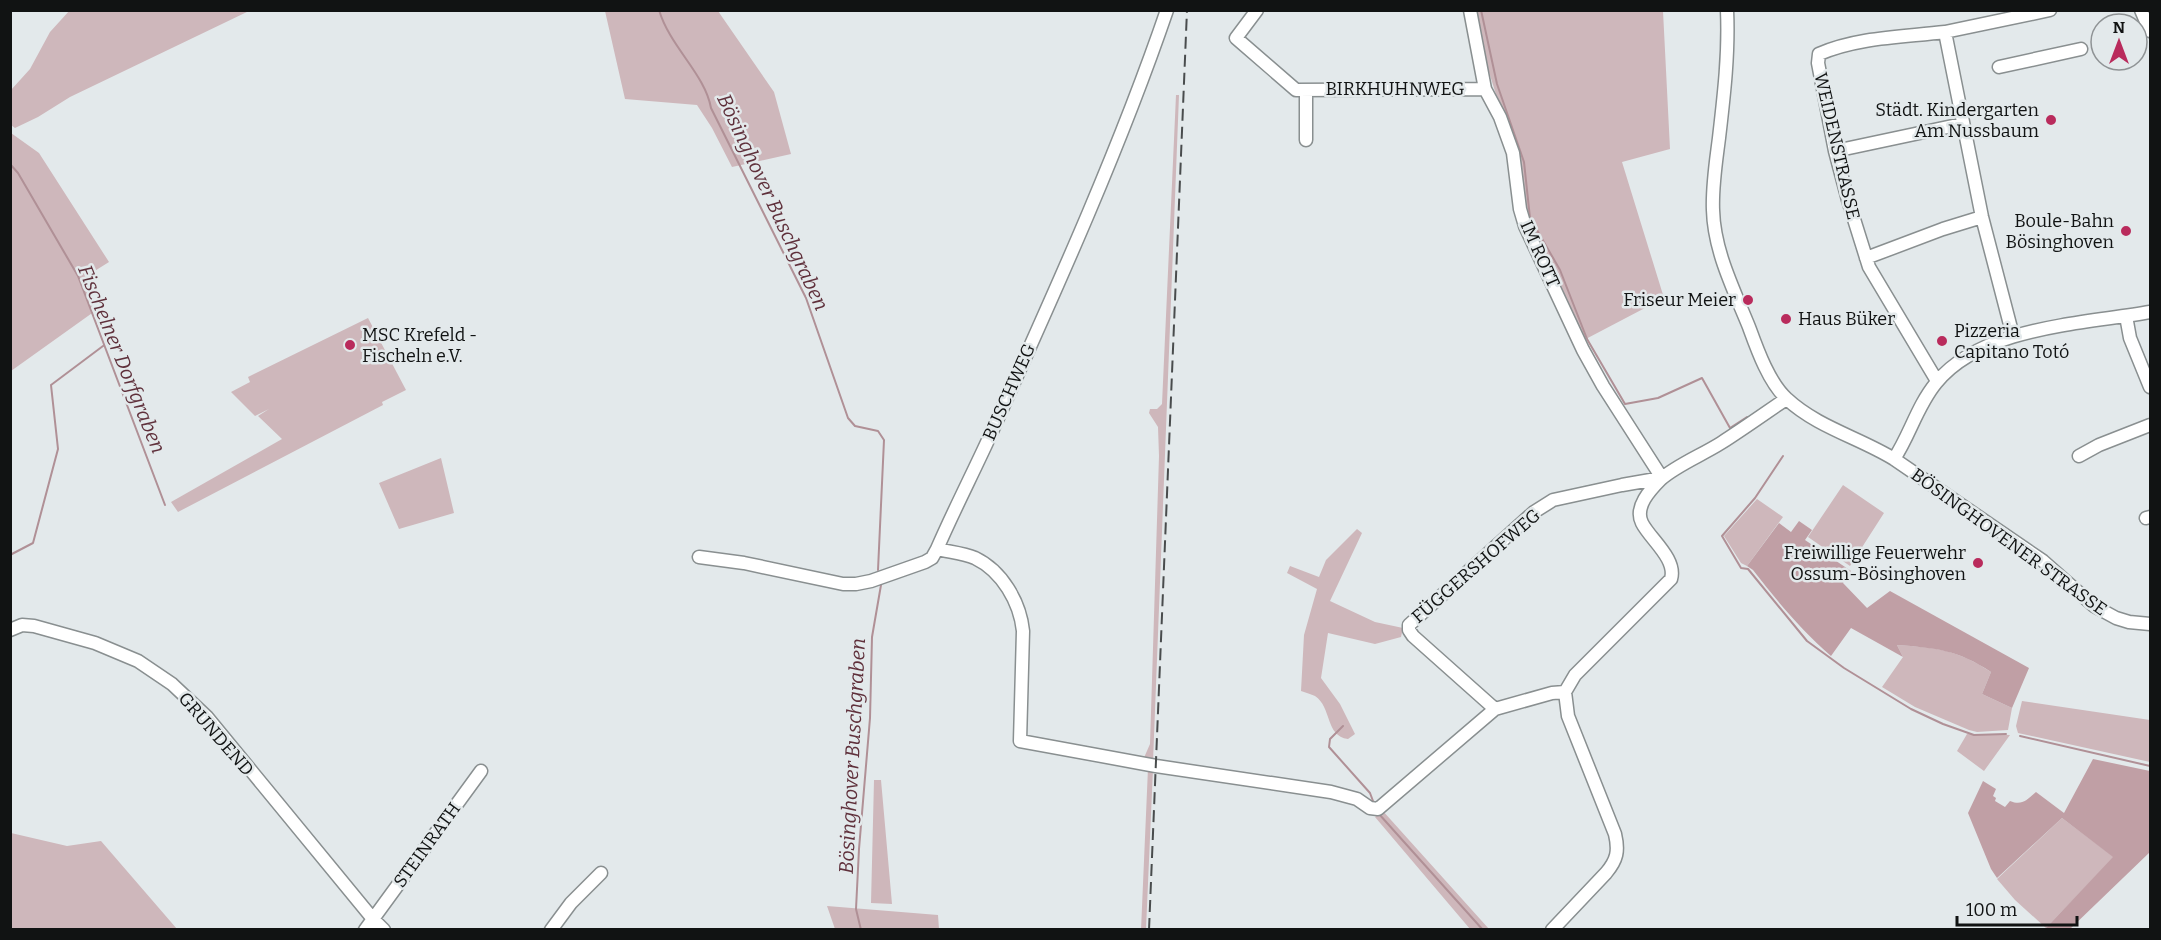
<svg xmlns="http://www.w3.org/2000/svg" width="2161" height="940" font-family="Bitter,serif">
  <rect width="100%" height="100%" fill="#e3e9eb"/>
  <path fill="#ceb7bb" d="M70 10H249V11L70 97 38 117 15 128 11 125V90L30 69 50 32Z
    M605 11H718L774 92 791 154 732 167 712 128 697 105 625 99Z
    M1476 11H1663L1670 149 1622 162 1664 298 1582 341 1528 225 1499 104 1484 56Z
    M1176 95H1179L1153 762 1143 760 1150 744 1159 456 1158 427 1149 413 1150 409H1157L1162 404Z
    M11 133 39 153 109 262 85 277 95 311 11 371Z
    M368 318 406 390 382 402 383 405 178 512 171 502 282 439 258 416 269 409 255 416 231 392 250 382 248 377Z
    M441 458 454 513 399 529 379 483Z
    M1843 485 1884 513 1850 566 1808 537Z
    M1757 499 1783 517 1747 566 1741 563 1724 536Z
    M1357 529 1362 533 1330 601 1375 622 1403 628 1401 637 1375 644 1328 633 1321 678 1340 704 1355 734 1348 739C1325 736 1332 707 1315 696 1311 694 1306 693 1301 691L1304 635 1317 589 1287 573 1290 566 1319 577 1326 560Z
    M1897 645C1937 648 1956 649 1991 672L1982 694 2012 708 2008 730 1977 732 1969 730 1915 707 1882 687 1903 657Z
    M2022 701 2150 720V762L2018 733 2016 726Z
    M1967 734 2010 735 1984 771 1957 751Z
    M1148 768 1153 769 1146 929 1141 930Z
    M874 780H881L892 904 871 903Z
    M1382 810 1489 929H1470L1375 817Z
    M2062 818 2114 857 2046 928 2015 900 1997 879Z
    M11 833 67 846 101 841 177 929H11Z
    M827 906 938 915 939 929H835Z"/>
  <path fill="#c09fa5" d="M1799 521 1812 530 1805 540 1851 571 1843 583 1867 608 1890 591 2029 668 2012 708 1982 694 1991 672C1958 650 1936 648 1897 645L1903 657 1851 628 1831 656C1801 630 1777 601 1753 570L1747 566 1779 523 1791 532Z
    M2093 759 2150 771V852L2070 929H2049L2046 928 2113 857 2062 818 1997 878 1991 869 1968 813 1983 781 1996 789 1993 796 1996 798 1995 801 2005 807 2010 801C2022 806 2027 800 2036 792L2064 813Z"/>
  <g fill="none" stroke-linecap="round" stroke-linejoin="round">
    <path stroke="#b09096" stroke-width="2" d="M659 10C670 47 705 74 711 108L806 298 848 418 855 426 878 431 884 440 878 570
      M1481 10 1497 84 1524 162 1530 218 1560 270 1587 339 1625 404 1658 398 1702 378 1730 428 1747 417
      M10 164 18 173 78 276 165 505
      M1783 456 1755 498 1722 536 1741 568 1748 569 1807 641 1844 668 1911 709 1943 724 1974 735 2006 734
      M10 555 33 543 58 449 51 385 103 346
      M1343 726 1330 739 1329 747 1370 793 1373 801
      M2020 736 2150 766
      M1379 814 1483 930
      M861 930 856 909 859 849 870 718 872 637 881 585"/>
    <g stroke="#898f90" stroke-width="15">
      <path id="minor" d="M1167 10C1117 156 1052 298 989 438 972 475 953 512 937 549 949 552 963 553 975 558 1002 571 1020 602 1023 631L1020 741 1156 766 1331 792 1357 799 1370 808 1378 809 1495 709 1552 693 1565 692
        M1257 10 1236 38 1296 90 1485 89
        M1470 10 1485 89 1500 117 1513 153 1520 209 1525 226 1583 350 1603 386 1662 478
        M1727 10C1729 53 1724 95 1719 138 1716 162 1712 186 1713 210 1714 251 1734 290 1749 327 1757 349 1769 383 1787 399 1817 427 1860 438 1894 459L2043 561 2094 606 2116 618 2129 622 2150 624
        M2141 10 2150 31
        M1999 67 2081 49
        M1306 90V140
        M1835 151 1962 124
        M1866 258 1943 229 1982 217
        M2126 316 2130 338 2150 387
        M2013 336 1982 217 1945 32 2050 10
        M1937 381 1869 267 1848 200 1835 151 1818 63 1819 54C1858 37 1904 37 1945 32
        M2079 456 2099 445 2150 425
        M1894 459C1910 435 1917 406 1936 383 1982 326 2084 324 2150 312
        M2146 518 2150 517
        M699 557 744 563 843 584H856L871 581 925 562 932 558 937 549
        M10 630 22 625 34 626 95 643 138 661 172 684 207 717 373 919 365 930
        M1495 709 1413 636 1409 630V625L1534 512 1553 500 1622 485 1662 478
        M384 930 373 919 481 771
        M551 930 571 903 601 873
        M1552 930 1606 873C1617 860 1619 851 1615 834L1568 716 1565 692 1575 675 1671 579C1677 559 1650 539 1642 523 1634 507 1650 490 1661 479 1677 465 1702 455 1721 443 1743 429 1764 414 1786 399"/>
    </g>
    <use href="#minor" stroke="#fff" stroke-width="12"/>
    <path stroke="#494c4d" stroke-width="2" stroke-dasharray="12 6" stroke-linecap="butt" d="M1149 930 1187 10"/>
  </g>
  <g fill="#b92b5c" stroke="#e3e9eb" stroke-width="2">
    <circle cx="2051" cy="120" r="6"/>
    <circle cx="2126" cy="231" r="6"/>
    <circle cx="1748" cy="300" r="6"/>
    <circle cx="1786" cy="319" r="6"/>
    <circle cx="1942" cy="341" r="6"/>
    <circle cx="350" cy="345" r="6"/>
    <circle cx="1978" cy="563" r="6"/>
  </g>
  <g text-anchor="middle" stroke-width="5" stroke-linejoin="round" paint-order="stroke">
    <g font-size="18" fill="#111313" stroke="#e3e9eb">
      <text x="1395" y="95">BIRKHUHNWEG</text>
      <text transform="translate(1837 146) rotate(77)" y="6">WEIDENSTRASSE</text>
      <text transform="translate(1540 254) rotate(66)" y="6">IM ROTT</text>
      <text transform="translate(1009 392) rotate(-66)" y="6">BUSCHWEG</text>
      <text transform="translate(2009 542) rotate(36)" y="6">BÖSINGHOVENER STRASSE</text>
      <text transform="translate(1476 566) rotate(-41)" y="6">FÜGGERSHOFWEG</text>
      <text transform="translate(216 734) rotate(49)" y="6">GRUNDEND</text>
      <text transform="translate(427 845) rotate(-54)" y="6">STEINRATH</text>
    </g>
    <g font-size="18" fill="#111313" stroke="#e3e9eb" text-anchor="end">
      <text x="2039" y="116">Städt. Kindergarten<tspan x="2039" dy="21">Am Nussbaum</tspan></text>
      <text x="2114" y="227">Boule-Bahn<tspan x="2114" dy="21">Bösinghoven</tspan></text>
      <text x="1736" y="306">Friseur Meier</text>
      <text x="1798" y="325" text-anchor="start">Haus Büker</text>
      <text x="1954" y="337" text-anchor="start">Pizzeria<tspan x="1954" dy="21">Capitano Totó</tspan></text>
      <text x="362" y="341" text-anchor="start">MSC Krefeld -<tspan x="362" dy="21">Fischeln e.V.</tspan></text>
      <text x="1966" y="559">Freiwillige Feuerwehr<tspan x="1966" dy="21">Ossum-Bösinghoven</tspan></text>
    </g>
    <g font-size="20" font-style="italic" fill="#5f303b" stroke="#e3e9eb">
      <text transform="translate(773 202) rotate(65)" y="7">Bösinghover Buschgraben</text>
      <text transform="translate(122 359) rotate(68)" y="7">Fischelner Dorfgraben</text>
      <text transform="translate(852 756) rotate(-87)" y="7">Bösinghover Buschgraben</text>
    </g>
  </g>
  <rect width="2161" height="940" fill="none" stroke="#111313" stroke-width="24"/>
  <g transform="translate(2119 42)"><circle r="28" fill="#e3e9eb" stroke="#8f9395" stroke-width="1.5"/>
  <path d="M0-4.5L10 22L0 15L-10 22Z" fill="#b92b5c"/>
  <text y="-9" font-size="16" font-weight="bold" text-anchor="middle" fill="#111313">N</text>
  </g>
  <path d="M1957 916v9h120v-9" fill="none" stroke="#111313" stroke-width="3"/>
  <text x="1966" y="916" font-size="18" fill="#111313" stroke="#e3e9eb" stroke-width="4.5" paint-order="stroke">100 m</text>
</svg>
